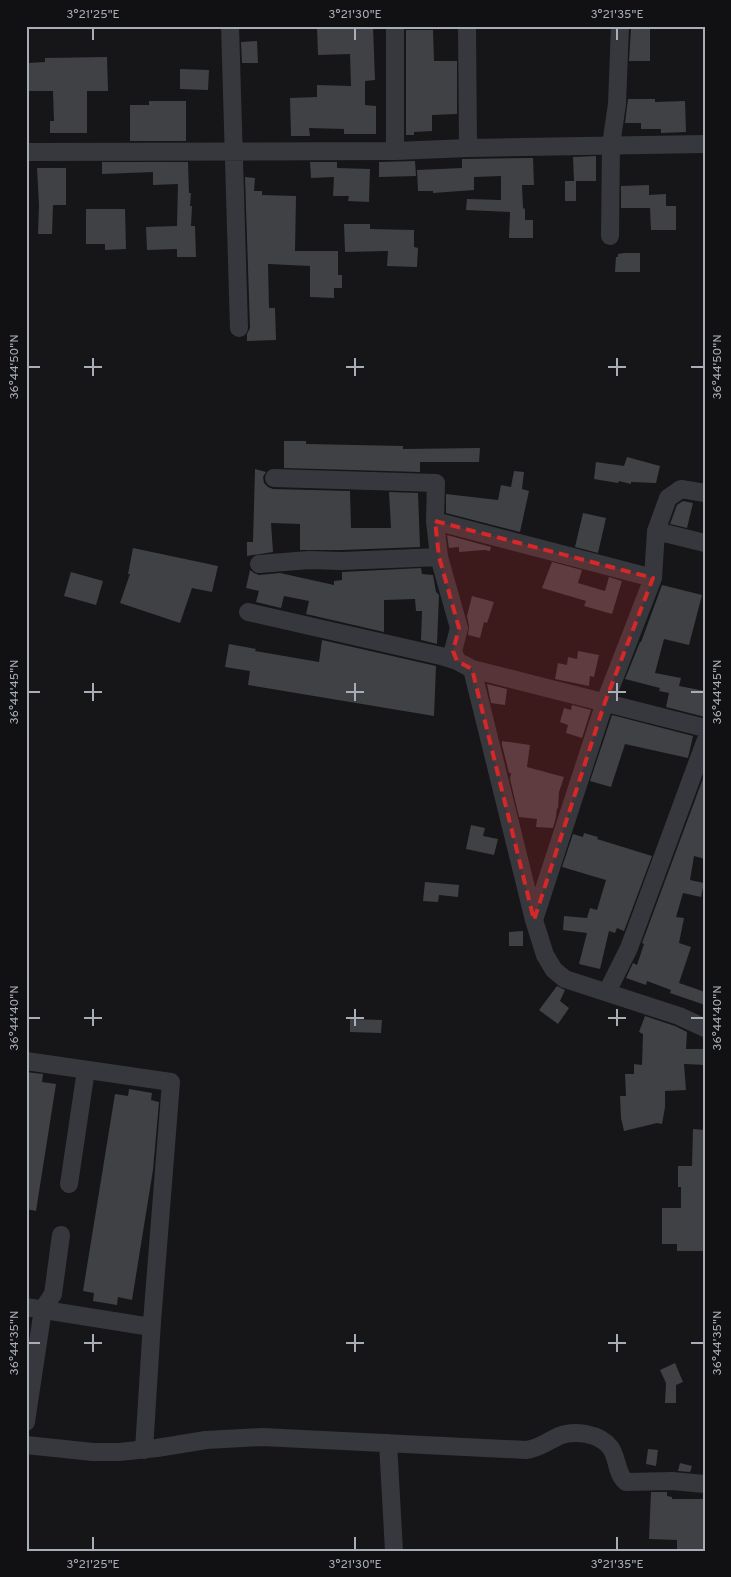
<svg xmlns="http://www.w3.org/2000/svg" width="731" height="1577" font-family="Overpass,sans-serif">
  <rect width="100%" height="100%" fill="#161618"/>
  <path fill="#404145" d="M373 26 375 80 365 81V105L376 106V134H344V129L309 128 310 136H291L290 98 317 97V85L351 86 350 54 318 55 317 27Z
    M631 29H650V61H629Z
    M406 30H433L434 61H457V114L432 115V131L414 132V135H406Z
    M257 41 258 63H242L241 42Z
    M107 57 108 91H87V133H50V121H54L53 91H29L28 63 45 62V58Z
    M180 69 209 70 208 90 180 89Z
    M628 99H655V102L685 101 686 132 661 133V129H641V123H625Z
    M149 101H186V141H130V105H149Z
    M596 156V181H576V201H565V181H574L573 157Z
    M533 158 534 185H522L523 208 525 209V220H533V238H509L510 212 466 210 467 199 501 200V176L474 177V190L433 193V191H418L417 170 462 168V159Z
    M415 161 416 176 379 177V162Z
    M102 162H188L189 193H191L190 206H192L191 226H195L196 257H177V249L147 250 146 227 177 226 178 184 153 185V172L102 174Z
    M310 162H337V168L370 169 369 202 348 201 349 196H333L334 177 311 178Z
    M37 168H66V205H53L52 234H38L39 205Z
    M245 177 255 178 254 191H262V195L296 196 295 251H338V275H342V288H334V298L310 297V266L268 264 269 308H275L276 340 247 341V334L250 328Z
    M649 185V195L666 194V206H676V230H651L650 208H621V186Z
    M86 209H125L126 249 105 250V244H86Z
    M344 224H370V229L414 230V247L418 248 417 267 387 266 388 251 345 252Z
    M624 253H640V272H615L616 257H618V254Z
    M284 441H306V444L403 446V449L480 448 479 462H420V472L284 468Z
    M627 457 660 466 656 483 631 482V484L619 481 618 483 594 479 596 462 624 466Z
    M255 469 266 472 263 477 264 483 268 487 273 489 350 491 351 528H391L389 492 418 493 420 547 342 550H300V524L271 523 273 552 247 556V542H253Z
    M514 471 524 472 522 489 529 491 520 532 446 513V494L498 500 501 485 511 487Z
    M683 501 693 503 687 528 670 524 677 505Z
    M583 513 606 518 598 553 575 547Z
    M447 535 491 547 490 551 485 550 459 552V547L449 548Z
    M133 548 218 566 212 592 192 588 180 623 120 603 130 574H128Z
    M552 562 582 570 578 583 605 591 609 577 622 581 612 614 584 606 586 601 542 588Z
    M421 568 422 574 433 575 436 592 439 595 437 644 421 640 422 611H416L415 599 384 600V632L306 614 309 601 284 596 281 608 256 602 259 591 246 588 250 570 254 573 259 575 280 573 334 585V581L342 580V572Z
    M71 572 103 581 96 605 64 596Z
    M662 585 702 595 689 645 664 639 655 673 681 678 679 686 705 691V717L666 707 669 693 659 691 660 688 625 679 640 642H641Z
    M472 596 494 602 487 623 484 622 480 638 468 635 469 626 467 616Z
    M322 640 436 666 434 716 248 685 250 671 225 667 229 644 256 649 255 651 319 662Z
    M578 651 599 655 594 677 590 676 589 686 555 679 558 663 567 665 568 657 577 659Z
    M487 684 507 689 505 705 491 703Z
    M572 705 591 710 582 738 566 733 568 725 560 722 564 708 571 710Z
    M612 715 693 736 688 758 625 744 611 787 590 781Z
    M502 741 530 745 527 767 564 777 559 792 558 809 557 808 556 817 553 828 536 827 537 819 519 817 510 779 511 773H509L502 745Z
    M705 773V859L694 856 690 880 704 883 701 897 683 893 676 917 684 918 679 943 691 947 679 983 705 992V1005L670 993 671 990 647 981 646 985 626 978 633 963 637 965 644 944 642 943Z
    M471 825 485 828 483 836 498 839 494 855 466 849Z
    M584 833 598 837 597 839 652 856 624 931 617 928 615 933 609 931 600 969 579 964 587 933 563 930 564 916 587 918 590 908 597 910 606 880 562 867 573 834 583 837Z
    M425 882 459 885 458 897 439 895 438 902 423 901Z
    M523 931V946H509V932Z
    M557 986 565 990 560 1001 569 1008 558 1024 539 1010Z
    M645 1016 675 1026 687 1032 686 1049H705V1065L684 1064 686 1090 665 1091V1107L662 1124 657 1123 624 1131 621 1118 620 1096H626L625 1074H634V1064L642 1065 643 1034 639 1032Z
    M350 1019 382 1020 381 1033 350 1032Z
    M26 1072 43 1074 42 1082 56 1084 36 1211 26 1209Z
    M129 1089 152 1093 151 1100 159 1102 153 1170 132 1300 118 1297 117 1305 93 1301 94 1293 83 1291 115 1094 128 1096Z
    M693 1129 705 1130V1251H677V1244H662V1208H681V1187H678V1166H692Z
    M675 1363 683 1382 676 1385V1403H665L666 1383 660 1370Z
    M648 1449 658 1450 656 1466 646 1464Z
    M680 1463 692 1466 690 1472 678 1471Z
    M651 1492H667V1496L672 1497V1499H705V1551H677V1540L649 1539Z"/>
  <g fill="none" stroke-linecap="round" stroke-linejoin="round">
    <path stroke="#37383d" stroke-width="18" d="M230 26 239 328
      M467 26 468 148
      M395 151V26
      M26 152 395 151 468 148 705 144
      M610 236 611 145 617 104 620 26
      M274 478 436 483 435 521 439 557 459 628 453 651 457 661
      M435 521 653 578
      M656 531 705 543
      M259 564 309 560 342 561 439 557
      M248 612 441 656 457 661 472 669 705 728
      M472 669 534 920 545 955 554 970 565 979 679 1016 705 1028
      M534 920 605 702 653 578 656 531 668 498 681 489 705 493
      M607 992 629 948 705 742
      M26 1061 171 1082 152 1322 144 1450
      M69 1184 86 1070
      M26 1307 151 1327
      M26 1422 43 1309 53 1294 61 1235
      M388 1443 394 1551
      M26 1445 93 1452H119L157 1448 206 1440 262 1437 526 1450C538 1449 548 1441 559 1436 574 1430 599 1433 610 1447 618 1457 616 1474 626 1482L672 1481 705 1484"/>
  </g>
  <path fill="#d62828" fill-opacity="0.2" stroke="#d62828" stroke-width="4" stroke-dasharray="10 6" stroke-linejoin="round" d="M435 521 653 578 605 702 534 920 472 669 457 661 453 651 459 628 439 557Z"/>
  <path fill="none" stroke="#a8adb8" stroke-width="2" d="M93 28V40M355 28V40M617 28V40M93 358V376M355 358V376M617 358V376M28 367H40M84 367H102M346 367H364M608 367H626M691 367H704M93 683V701M355 683V701M617 683V701M28 692H40M84 692H102M346 692H364M608 692H626M691 692H704M93 1009V1026M355 1009V1026M617 1009V1026M28 1018H40M84 1018H102M346 1018H364M608 1018H626M691 1018H704M93 1334V1352M355 1334V1352M617 1334V1352M28 1343H40M84 1343H102M346 1343H364M608 1343H626M691 1343H704M93 1537V1550M355 1537V1550M617 1537V1550"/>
  <rect width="731" height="1577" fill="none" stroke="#111113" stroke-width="55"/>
  <rect x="28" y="28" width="676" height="1522" fill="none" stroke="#a8adb8" stroke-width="2"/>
  <g font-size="12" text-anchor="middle" fill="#a8adb8">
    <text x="93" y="18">3°21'25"E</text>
    <text x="355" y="18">3°21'30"E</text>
    <text x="617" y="18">3°21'35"E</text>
    <text transform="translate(14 367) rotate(-90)" y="4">36°44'50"N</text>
    <text transform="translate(717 367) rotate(-90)" y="4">36°44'50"N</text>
    <text transform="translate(14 692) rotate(-90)" y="4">36°44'45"N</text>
    <text transform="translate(717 692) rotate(-90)" y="4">36°44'45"N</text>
    <text transform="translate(14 1018) rotate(-90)" y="4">36°44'40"N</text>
    <text transform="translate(717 1018) rotate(-90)" y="4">36°44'40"N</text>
    <text transform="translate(14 1343) rotate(-90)" y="4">36°44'35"N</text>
    <text transform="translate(717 1343) rotate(-90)" y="4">36°44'35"N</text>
    <text x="93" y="1568">3°21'25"E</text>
    <text x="355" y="1568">3°21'30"E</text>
    <text x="617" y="1568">3°21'35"E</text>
  </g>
</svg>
